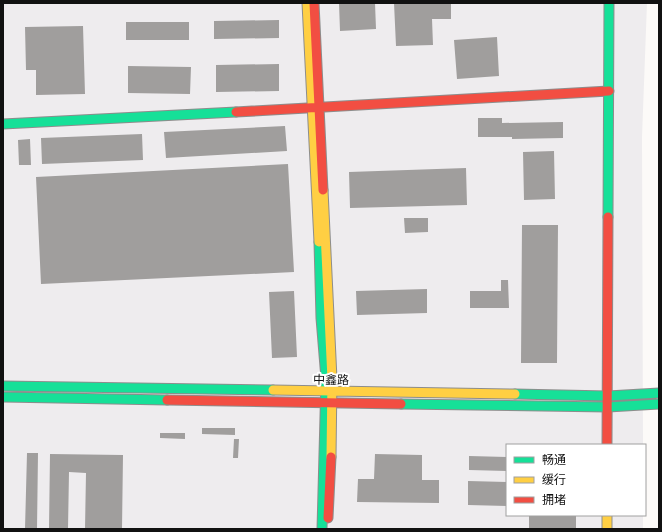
<svg xmlns="http://www.w3.org/2000/svg" width="662" height="532" font-family="'IBM Plex Serif','Noto Sans SC',serif">
  <rect width="100%" height="100%" fill="#fcfaf8"/>
  <path fill="#eeecee" d="M3 3H647L642 137 643 445H507V515H643V529H3Z"/>
  <path fill="#a09e9d" d="M339 3H375L376 29 340 31Z
    M394 3H451V19H432L433 45 396 46Z
    M279 20V38L214 39V21Z
    M126 22H189V40H126Z
    M83 26 85 94 36 95V70H26L25 27Z
    M497 37 499 76 457 79 454 40Z
    M279 64V91L216 92V65Z
    M128 66 191 67 190 94 128 93Z
    M478 118H502V123L563 122V138L512 139V137H478Z
    M285 126 287 151 166 158 164 132Z
    M142 134 143 160 42 164 41 138Z
    M30 139 31 165H19L18 140Z
    M554 151 555 199 524 200 523 152Z
    M288 164 294 272 41 284 36 177Z
    M466 168 467 205 350 208 349 172Z
    M404 218H428V232L405 233Z
    M522 225H558L557 363H521Z
    M501 280H508L509 308H470V291H501Z
    M427 289V313L357 315 356 291Z
    M294 291 297 357 272 358 269 292Z
    M202 428H235V435L202 434Z
    M160 433H185V439L160 438Z
    M234 439H239L238 458H233Z
    M27 453H38L37 529H25Z
    M50 454 123 455 122 529H85L86 473 69 472 68 529H49Z
    M375 454 422 455V480H439V503L357 502 358 479H374Z
    M469 456 507 457V471L469 470Z
    M468 481 507 482V506L468 505Z
    M529 515H576V529H529Z"/>
  <g fill="none" stroke-linecap="round" stroke-linejoin="round">
    <g stroke="#8d8d8c" stroke-width="11">
      <path id="fast" d="M3 124 236 112
        M608 217 609 3
        M319 242 321 318 326 379 322 529
        M3 386 273 390
        M515 394 608 396 659 393
        M3 397 167 400
        M401 404 608 407 659 404"/>
    </g>
    <g stroke="#8d8d8c" stroke-width="11">
      <path id="slow" d="M307 3 319 242
        M323 190 332 379 331 457
        M273 390 515 394
        M607 515V529"/>
    </g>
    <g stroke="#8d8d8c" stroke-width="11">
      <path id="jam" d="M314 3 323 190
        M236 112 609 91
        M167 400 401 404
        M607 445 608 217
        M328 518 331 457"/>
    </g>
    <use href="#fast" stroke="#16e098" stroke-width="9"/>
    <use href="#slow" stroke="#ffcf43" stroke-width="9"/>
    <use href="#jam" stroke="#f24e42" stroke-width="9"/>
  </g>
  <g text-anchor="middle" stroke-width="4" stroke-linejoin="round" paint-order="stroke">
    <g font-size="12" fill="#111" stroke="#fff">
      <text transform="translate(331 380) rotate(1)" y="4">中鑫路</text>
    </g>
  </g>
  <rect width="662" height="532" fill="none" stroke="#111111" stroke-width="8"/>
  <rect x="506" y="444" width="140" height="72" fill="#ffffff" stroke="#a0a0a0"/>
  <rect x="514" y="457" width="20" height="6" fill="#16e098" stroke="#a0a0a0"/>
  <text x="542" y="464" font-size="12" fill="#111111">畅通</text>
  <rect x="514" y="477" width="20" height="6" fill="#ffcf43" stroke="#a0a0a0"/>
  <text x="542" y="484" font-size="12" fill="#111111">缓行</text>
  <rect x="514" y="497" width="20" height="6" fill="#f24e42" stroke="#a0a0a0"/>
  <text x="542" y="504" font-size="12" fill="#111111">拥堵</text>
</svg>
